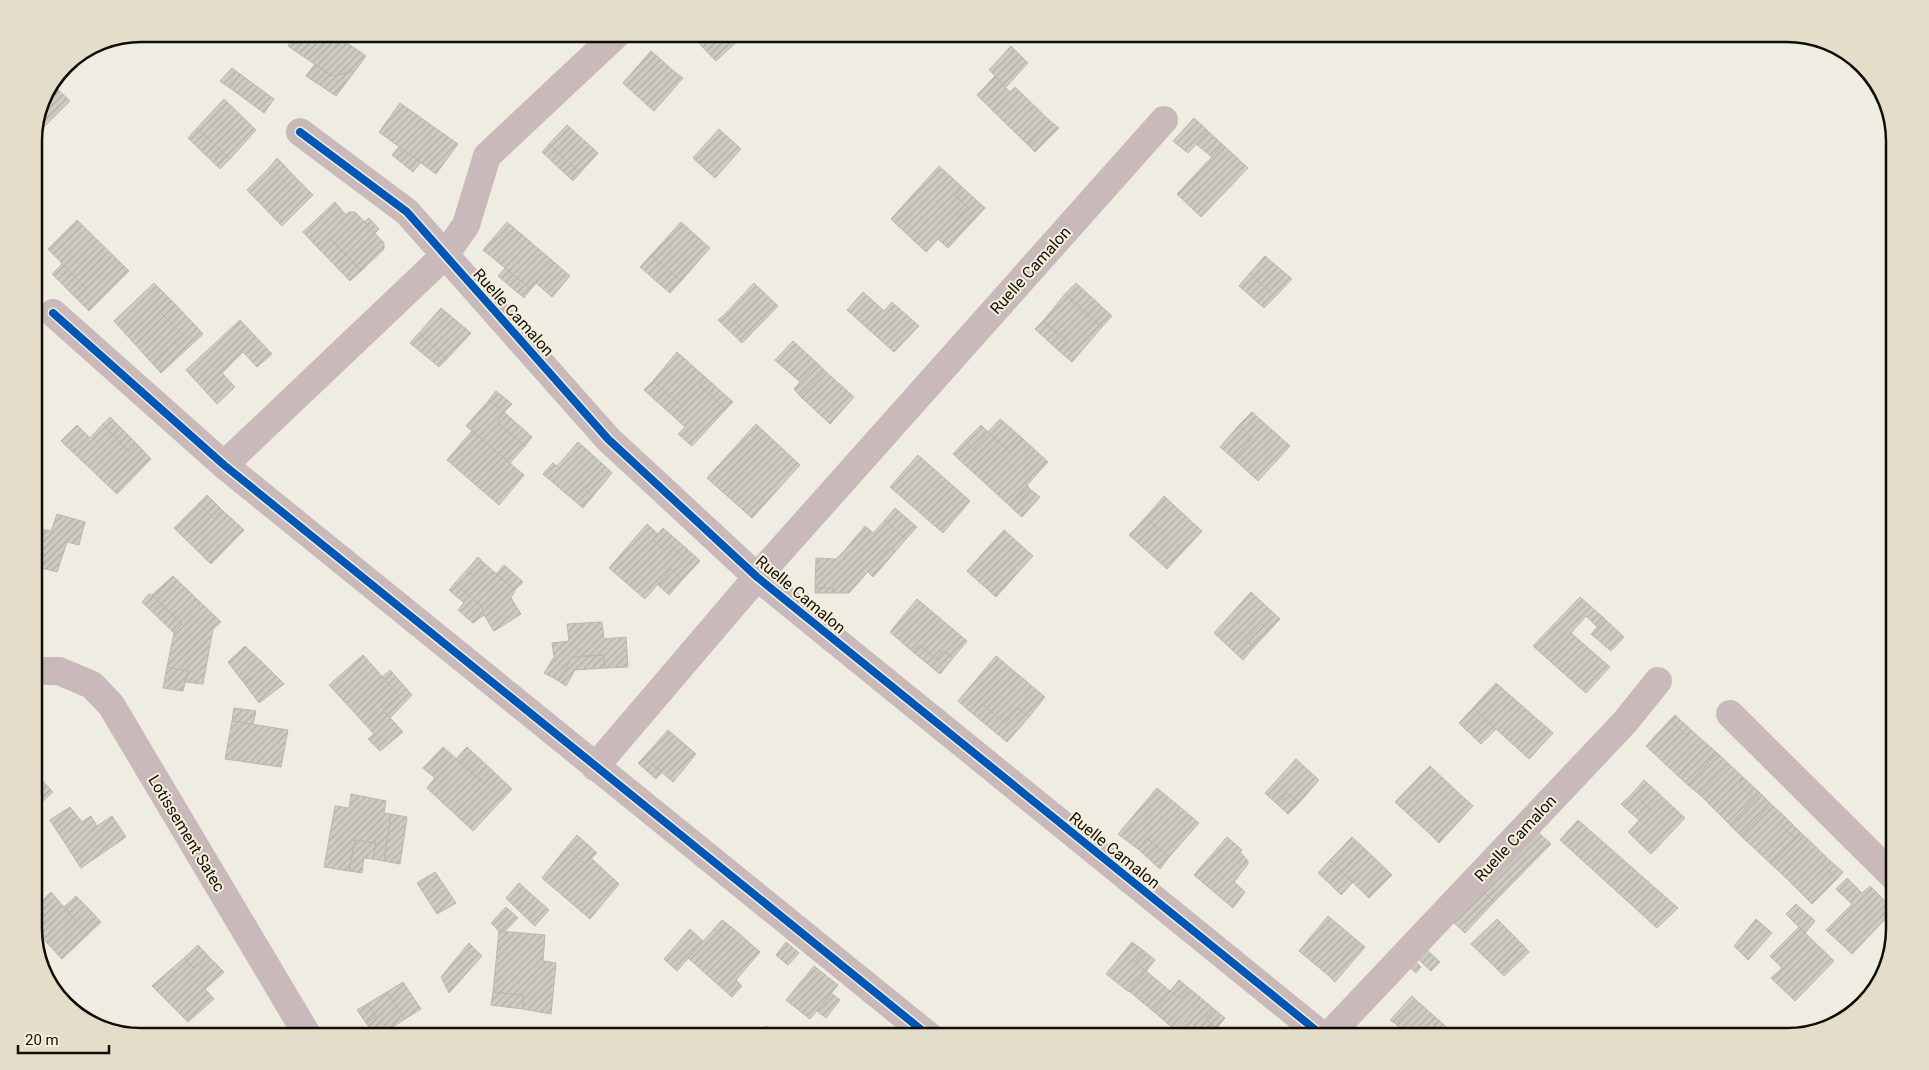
<svg xmlns="http://www.w3.org/2000/svg" width="1929" height="1070" font-family="Roboto,sans-serif">
  <defs>
    <pattern id="building-hatch" width="6" height="6" patternUnits="userSpaceOnUse" patternTransform="scale(1.25)"><rect width="6" height="6" fill="#cdcbc2"/><path d="M-1 1l2-2M0 6l6-6M5 7l2-2" fill="none" stroke="#afada5"/></pattern>
  </defs>
  <rect width="100%" height="100%" fill="#efece1"/>
  <path fill="url(#building-hatch)" stroke="#bab7ae" d="M296 34H334L366 56 355 71 332 76 288 46Z
    M696 34H745L716 61 693 37Z
    M1011 46 1028 63 1006 87 989 70Z
    M651 51 676 73 647 105 623 83Z
    M315 64 332 76 355 71 336 96 306 76Z
    M232 68 240 74 230 88 220 81Z
    M676 73 683 78 654 111 647 105Z
    M240 74 274 99 264 113 230 88Z
    M995 76 1010 92 993 111 977 95Z
    M52 84 70 101 39 132 35 129 45 94Z
    M1015 87 1050 121 1028 145 993 111Z
    M224 99 256 130 230 159 197 128Z
    M400 103 458 144 436 174 379 132Z
    M1194 118 1208 131 1188 153 1173 141Z
    M1050 121 1059 128 1035 152 1028 145Z
    M567 125 598 153 580 173 549 144Z
    M197 128 230 159 220 169 188 138Z
    M719 129 741 149 715 178 693 158Z
    M1208 131 1223 145 1212 157 1196 144Z
    M549 144 580 173 573 181 542 152Z
    M1223 145 1248 168 1201 217 1177 194Z
    M399 147 421 162 413 172 392 155Z
    M277 158 299 181 292 189 270 167Z
    M939 166 962 187 955 196 968 207 926 252 891 219Z
    M270 167 292 189 299 181 313 195 282 226 247 190Z
    M962 187 985 208 948 248 938 239 968 207 955 196Z
    M335 202 346 215 349 212H355L384 243V249L361 271 330 238 319 249 303 232Z
    M369 218 379 229 375 233 364 222Z
    M77 220 129 271 89 311 76 298 86 288 48 249Z
    M507 222 554 262 531 289 483 250Z
    M681 222 710 248 681 281 651 255Z
    M330 238 361 271 350 281 319 249Z
    M651 255 681 281 670 293 640 267Z
    M1265 256 1292 279 1275 297 1250 273Z
    M554 262 570 276 552 297 536 283Z
    M62 264 86 288 76 298 52 274Z
    M505 268 531 289 524 298 498 276Z
    M1250 273 1275 297 1264 308 1239 286Z
    M154 283 171 300 160 312 183 335 152 363 114 321Z
    M754 283 778 306 749 336 726 313Z
    M1076 283 1112 316 1102 327 1065 294Z
    M863 292 884 311 892 302 919 326 894 352 847 310Z
    M1065 294 1102 327 1072 362 1058 350 1067 341 1043 321Z
    M171 300 194 324 183 335 160 312Z
    M441 308 471 333 447 359 419 333Z
    M726 313 749 336 742 343 718 320Z
    M240 320 272 354 257 367 243 352 222 373 235 387 217 404 186 370Z
    M1043 321 1067 341 1058 350 1035 329Z
    M194 324 203 334 161 373 152 363Z
    M419 333 447 359 439 367 410 343Z
    M793 341 817 363 800 382 775 360Z
    M677 352 705 377 699 385 726 409 692 446 678 434 685 427 672 415 681 406 653 381Z
    M817 363 825 371 800 396 794 389Z
    M825 371 854 397 830 424 800 396Z
    M705 377 733 402 726 409 699 385Z
    M653 381 681 406 672 415 644 390Z
    M496 391 512 404 504 412 489 400Z
    M489 400 504 412 497 422 525 446 510 463 466 426Z
    M504 412 532 437 525 446 497 422Z
    M1252 412 1290 446 1258 481 1234 459 1252 438 1239 425Z
    M110 417 137 444 129 452 103 424Z
    M1000 419 1022 438 1010 452 988 432Z
    M103 424 129 452 137 444 151 459 117 494 61 441 77 425 90 438Z
    M756 424 800 465 752 518 707 478Z
    M981 425 988 432 973 449 965 441Z
    M1239 425 1252 438 1234 459 1220 447Z
    M472 431 524 475 499 505 447 460Z
    M988 432 1010 452 1022 438 1048 462 1009 505 953 454 965 441 973 449Z
    M578 442 605 466 585 490 593 496 583 508 543 474 553 463 557 466Z
    M918 455 970 501 943 533 890 487Z
    M605 466 612 473 593 496 585 490Z
    M1027 485 1030 489 1013 509 1009 505Z
    M1030 489 1040 497 1022 517 1013 509Z
    M207 495 222 510 214 519 199 503Z
    M1164 496 1178 509 1158 529 1146 517Z
    M199 503 214 519 222 510 244 530 211 564 174 528Z
    M895 508 917 527 906 539 885 520Z
    M1178 509 1202 531 1167 569 1129 535 1146 517 1158 529Z
    M57 514 85 522 79 545 67 542 57 572 34 566V539L37 528 51 531Z
    M885 520 906 539 895 552 889 548 849 593H833V588H815L816 558 836 559 844 551 848 555 870 530 873 533Z
    M647 524 658 534 653 540 665 550 670 545 682 556 687 549 700 561 682 580 671 569 645 599 609 568Z
    M865 526 870 530 848 555 844 551Z
    M663 528 687 549 682 556 670 545 665 550 653 540Z
    M1004 530 1033 556 996 597 967 571Z
    M889 548 895 552 873 577 868 572Z
    M478 557 484 563 474 575 466 571Z
    M484 563 515 590 511 598 521 614 494 631 484 615 482 607 455 583 466 571 474 575Z
    M504 565 523 582 515 590 496 574Z
    M671 569 682 580 669 595 658 585Z
    M173 576 221 622 213 629 203 684 185 682 188 671 167 667 174 633 182 624 152 595Z
    M455 583 482 607 484 615 473 623 458 610 464 603 449 590Z
    M815 588H833V593H815Z
    M1251 592 1280 619 1269 631 1262 624 1246 640 1254 647 1243 660 1214 633Z
    M149 594 152 595 182 624 174 633 142 602Z
    M1580 597 1605 619 1597 627 1586 616 1571 633 1610 667 1586 693 1533 646Z
    M917 599 967 641 953 658 943 650 936 659 919 645 913 652 890 632Z
    M1605 619 1624 637 1611 651 1591 634Z
    M602 622 604 639 626 637 628 667 605 668 604 655 572 657 559 681 544 673 554 657 552 643 569 641 567 624Z
    M1262 624 1269 631 1254 647 1246 640Z
    M919 645 936 659 943 650 953 658 940 674 913 652Z
    M245 646 266 666 244 683 228 662Z
    M363 655 399 695 383 710 403 732 380 751 368 739 374 734 329 685Z
    M604 655 605 668 575 670 566 686 559 681 572 657Z
    M996 656 1045 697 1029 717 1018 708 1005 723 982 704 973 714 958 701Z
    M266 666 284 684 259 703 244 683Z
    M167 667 188 671 183 691 163 688Z
    M390 670 412 695 390 718 383 710 399 695 382 677Z
    M1496 683 1553 733 1529 759 1473 708Z
    M982 704 1005 723 1018 708 1029 717 1007 742 973 714Z
    M234 708 256 711 253 724 232 721Z
    M1473 708 1496 729 1481 744 1459 723Z
    M1675 715 1691 730 1686 735 1670 720Z
    M1670 720 1686 735 1691 730 1708 745 1678 776 1646 746Z
    M232 721 288 730 281 767 225 759Z
    M668 730 696 754 673 782 644 757Z
    M1708 745 1717 753 1688 785 1678 776Z
    M443 747 484 783 494 772 512 789 473 831 427 788 435 778 423 768Z
    M467 747 494 772 484 783 456 759Z
    M1717 753 1729 764 1699 794 1688 785Z
    M644 757 662 772 656 779 638 763Z
    M1296 759 1319 780 1299 803 1287 793 1277 804 1265 793Z
    M1729 764 1744 778 1739 784 1754 799 1730 825 1699 794Z
    M1430 766 1465 799 1431 835 1395 802Z
    M38 776 53 792 34 809V780Z
    M1744 778 1760 793 1754 799 1739 784Z
    M1644 780 1685 818 1651 854 1628 832 1650 809 1633 793Z
    M1157 788 1199 823 1169 857 1147 838 1138 849 1118 834Z
    M1287 793 1299 803 1288 814 1277 804Z
    M1633 793 1650 809 1640 821 1621 804Z
    M1760 793 1771 804 1741 836 1730 825Z
    M351 794 386 801 384 813 391 814 384 861 373 859 376 843 355 840 349 871 324 867 335 806 349 808Z
    M1465 799 1473 806 1439 843 1431 835Z
    M1771 804 1785 817 1780 824 1796 839 1771 864 1741 836Z
    M70 807 82 822 91 816 97 826 112 816 126 837 81 868 50 820Z
    M391 814 407 817 400 864 384 861Z
    M1785 817 1801 833 1796 839 1780 824Z
    M1578 820 1678 908 1657 928 1560 840Z
    M1539 833 1551 844 1494 902 1482 891Z
    M1801 833 1812 843 1782 874 1771 864Z
    M577 835 597 853 585 864 566 848Z
    M1227 837 1242 850 1240 852 1248 861V864L1234 882 1245 892 1233 908 1194 875Z
    M1352 837 1365 849 1342 872 1330 860Z
    M1147 838 1169 857 1160 869 1138 849Z
    M355 840 376 843 373 859 364 858 362 873 349 871Z
    M1812 843 1827 858 1822 864 1837 879 1812 904 1782 874Z
    M566 848 585 864 591 858 619 884 590 919 542 878Z
    M1365 849 1392 875 1369 898 1342 872Z
    M1827 858 1843 872 1837 879 1822 864Z
    M1330 860 1342 872 1330 884 1318 873Z
    M435 872 456 903 437 914 417 883Z
    M1342 872 1353 882 1341 895 1330 884Z
    M1847 878 1862 893 1870 886 1894 910 1852 954 1826 930 1852 904 1836 889Z
    M519 883 530 893 518 910 506 898Z
    M1482 891 1494 902 1465 933 1452 921Z
    M51 892 76 921 89 909 101 922 62 959 34 929V909Z
    M530 893 549 910 535 926 518 910Z
    M76 896 89 909 76 921 64 907Z
    M1796 904 1815 921 1805 933 1786 914Z
    M506 907 518 918 505 931H499L491 923Z
    M1328 916 1358 941 1328 975 1299 951Z
    M1497 919 1522 944 1497 969 1471 944Z
    M1756 919 1772 933 1748 960 1734 946Z
    M722 920 735 930 726 940 714 929Z
    M1799 927 1834 961 1795 1001 1771 978 1782 968 1770 956Z
    M690 929 703 941 677 971 664 959Z
    M714 929 726 940 735 930 760 952 736 980 742 986 732 997 688 958Z
    M499 931 545 935 543 961 556 963 551 1014 523 1009V995L493 992Z
    M1358 941 1365 947 1335 982 1328 975Z
    M786 942 799 953 788 965 776 955Z
    M1132 942 1144 951 1135 962 1146 971 1129 992 1106 974Z
    M469 943 482 956 449 993 441 977Z
    M1522 944 1529 952 1504 976 1497 969Z
    M198 945 211 959 202 968 197 963 193 968 184 958Z
    M1425 948 1440 962 1431 971 1416 957Z
    M1144 951 1155 960 1146 971 1135 962Z
    M184 958 193 968 197 963 202 968 211 959 224 972 205 989 214 999 188 1022 152 986Z
    M1414 960 1421 967 1416 973 1408 966Z
    M814 966 838 985 810 1019 786 1000Z
    M1146 971 1170 991 1153 1011 1129 991Z
    M1179 980 1190 989 1181 999 1170 991Z
    M403 982 421 1009 405 1019 387 992Z
    M1190 989 1201 998 1175 1030 1153 1011 1170 991 1181 999Z
    M387 992 405 1019 379 1036H376L366 1023 376 1016 367 1004Z
    M493 992 523 995V1009L491 1005Z
    M831 993 840 1000 826 1018 817 1011Z
    M1412 996 1417 1001 1396 1024 1390 1020Z
    M1202 999 1214 1009 1206 1019 1225 1036H1183L1176 1031Z
    M1417 1001 1451 1031 1446 1036H1409L1396 1024Z
    M367 1004 376 1016 366 1023 357 1010Z
    M1214 1009 1225 1018 1216 1029 1206 1019Z
    M766 1026 778 1036H756Z
    M588 1028 619 1029 618 1036H587Z"/>
  <g fill="none" stroke-linecap="round" stroke-linejoin="round">
    <path stroke="#c9b9bb" stroke-width="28" d="M300 132 407 212 608 439 757 577 1323 1036
      M53 313 224 465 929 1036
      M224 465 445 255 466 225 487 156 617 34
      M34 671H59L92 685 111 705 308 1036
      M1730 714 1895 878
      M595 767 757 577 1164 120
      M1328 1036 1625 722 1658 681"/>
    <g stroke="#f5efdb" stroke-width="11">
      <path id="cycleway" d="M300 132 407 212 608 439 757 577 1323 1036
        M53 313 224 465 929 1036"/>
    </g>
    <use href="#cycleway" stroke="#0057b8" stroke-width="8"/>
  </g>
  <g text-anchor="middle" stroke-width="4" stroke-linejoin="round" paint-order="stroke">
    <g font-size="16" fill="#100e07" stroke="#f5efdb">
      <text transform="translate(1030 270) rotate(-48)" y="6">Ruelle Camalon</text>
      <text transform="translate(514 312) rotate(48)" y="6">Ruelle Camalon</text>
      <text transform="translate(801 594) rotate(40)" y="6">Ruelle Camalon</text>
      <text transform="translate(187 833) rotate(59)" y="6">Lotissement Satec</text>
      <text transform="translate(1515 838) rotate(-47)" y="6">Ruelle Camalon</text>
      <text transform="translate(1115 850) rotate(39)" y="6">Ruelle Camalon</text>
    </g>
  </g>
  <path d="M0 0H1929V1070H0ZM141 42H1787A99 99 0 0 1 1886 141V929A99 99 0 0 1 1787 1028H141A99 99 0 0 1 42 929V141A99 99 0 0 1 141 42Z" fill="#e3ddca" fill-rule="evenodd"/>
  <path fill="none" stroke="#100e07" stroke-width="2.5" d="M141 42H1787A99 99 0 0 1 1886 141V929A99 99 0 0 1 1787 1028H141A99 99 0 0 1 42 929V141A99 99 0 0 1 141 42Z"/>
  <path d="M18 1045v8h91v-8" fill="none" stroke="#100e07" stroke-width="2.5"/>
  <text x="25" y="1045" font-size="15" fill="#100e07" stroke="#f5efdb" stroke-width="4" paint-order="stroke">20 m</text>
</svg>
